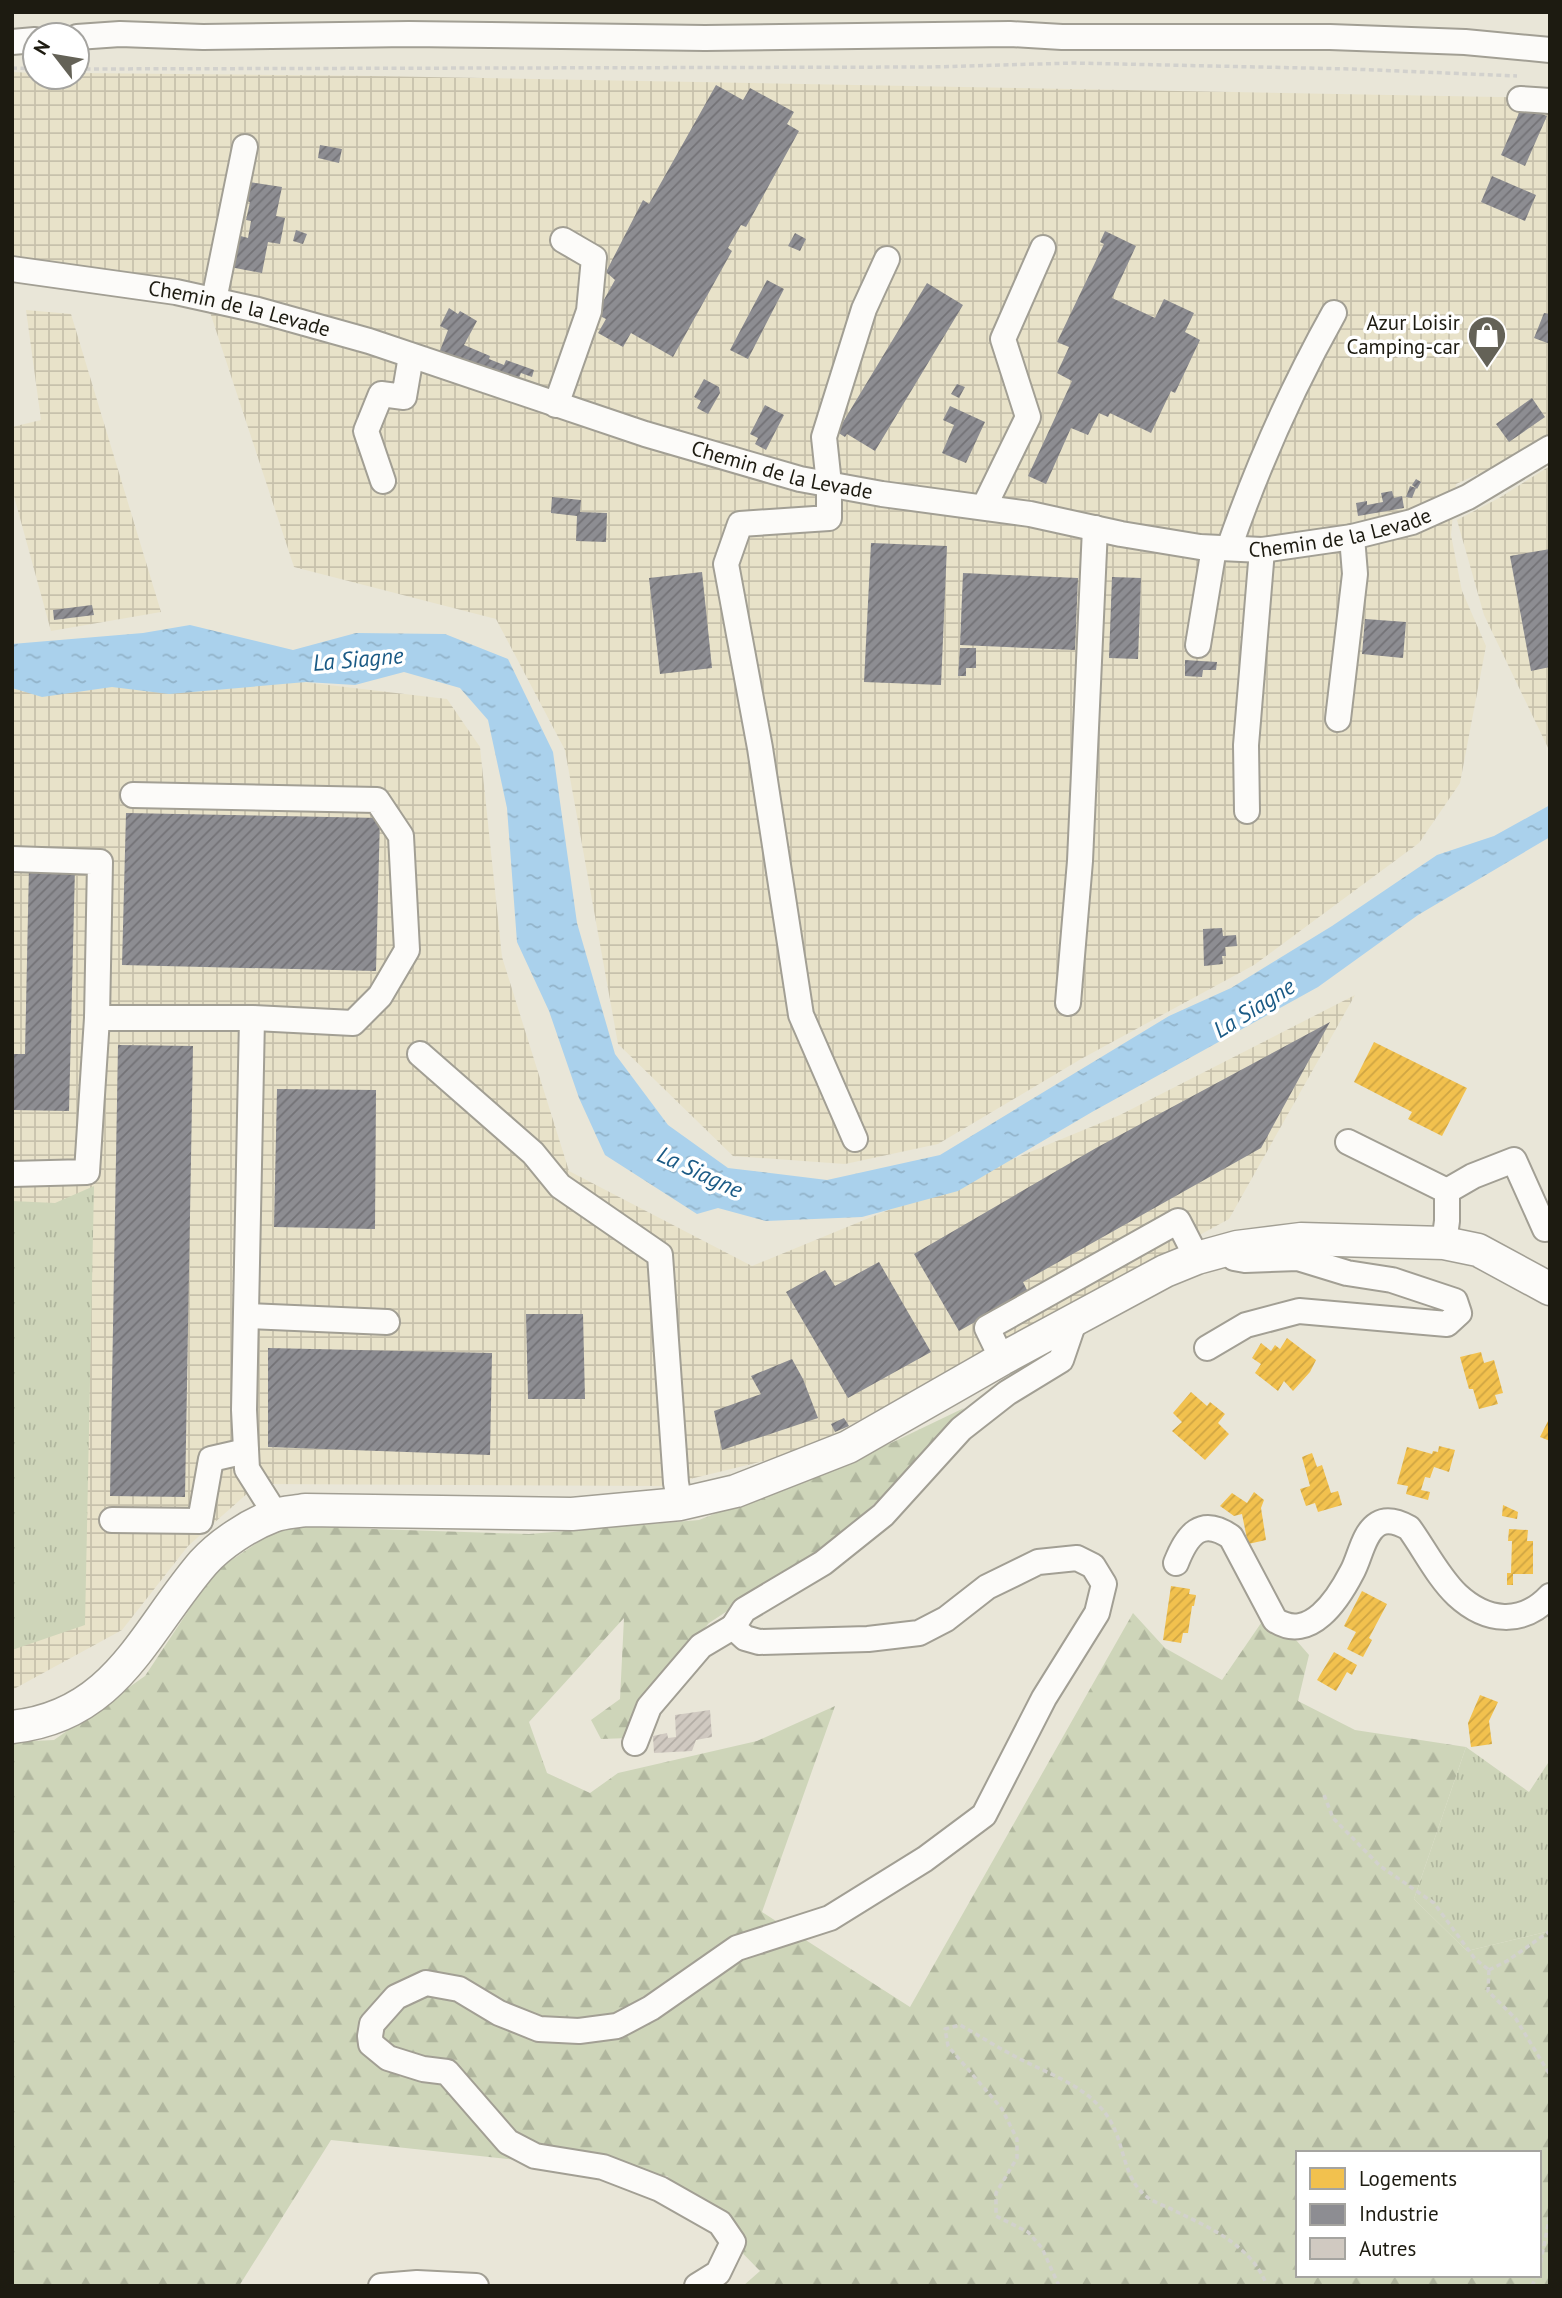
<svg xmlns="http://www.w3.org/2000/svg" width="1562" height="2298" font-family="'PT Sans',sans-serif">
  <defs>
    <pattern id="industrial-grid" width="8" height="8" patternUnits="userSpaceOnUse" patternTransform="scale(1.75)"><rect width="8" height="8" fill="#e8e2c9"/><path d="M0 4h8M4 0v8" fill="none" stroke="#c7c1ac"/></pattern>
    <pattern id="grass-tufts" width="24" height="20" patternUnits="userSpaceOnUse" patternTransform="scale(1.75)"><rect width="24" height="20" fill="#ced5b9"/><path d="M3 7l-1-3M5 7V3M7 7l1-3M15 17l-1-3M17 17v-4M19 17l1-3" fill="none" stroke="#b0b69e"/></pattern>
    <pattern id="forest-firs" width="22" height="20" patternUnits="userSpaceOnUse" patternTransform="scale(1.75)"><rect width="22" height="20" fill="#ced5b9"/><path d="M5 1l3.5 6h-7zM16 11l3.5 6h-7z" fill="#b0b69e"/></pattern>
    <pattern id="water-ripples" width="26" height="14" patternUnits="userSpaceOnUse" patternTransform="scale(1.75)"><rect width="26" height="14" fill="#aad1ec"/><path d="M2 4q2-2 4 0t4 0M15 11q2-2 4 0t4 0" fill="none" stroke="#92b3c9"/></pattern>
    <pattern id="homes-hatch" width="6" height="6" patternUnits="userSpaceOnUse" patternTransform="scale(1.75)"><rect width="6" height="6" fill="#f2c14e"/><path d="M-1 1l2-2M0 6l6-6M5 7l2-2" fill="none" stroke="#cfa543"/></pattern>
    <pattern id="industry-hatch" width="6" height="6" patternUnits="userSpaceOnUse" patternTransform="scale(1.75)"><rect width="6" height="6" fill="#8d8d92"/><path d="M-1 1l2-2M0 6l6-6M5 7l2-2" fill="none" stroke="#737276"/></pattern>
    <pattern id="building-hatch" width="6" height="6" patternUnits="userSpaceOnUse" patternTransform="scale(1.75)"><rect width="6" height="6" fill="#d0c9c1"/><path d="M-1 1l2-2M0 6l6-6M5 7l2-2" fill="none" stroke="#b2aca5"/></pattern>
  </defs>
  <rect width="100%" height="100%" fill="#e9e6d8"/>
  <path fill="url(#industrial-grid)" d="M12 72 35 73V77H77V73L375 76 1550 98V435L1525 453 1456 484 1451 535 1462 591 1486 646 1460 783 1419 843 1254 965 1081 1059 938 1144 845 1164 733 1156 618 1044 565 750 496 619 294 567 202 288 12 255Z
    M26 310 71 314 161 612 51 631 12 489V427L41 420Z
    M1550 466V752L1484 615 1457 520 1499 498Z
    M33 650 447 699 480 747 502 957 569 1171 752 1266 1120 1115 1355 995 1229 1219 801 1452 661 1486 258 1484 188 1546 122 1630 12 1690V680Z"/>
  <path fill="url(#grass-tufts)" d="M94 1186 85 1625 12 1650V1201L55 1203Z
    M1466 1747 1529 1792 1550 1760V1931L1467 1951 1414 1899Z"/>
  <path fill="url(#forest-firs)" fill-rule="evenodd" d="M964 1408 897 1483 831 1543 709 1623 638 1705 629 1738 601 1739 591 1720 620 1699 624 1618 529 1722 547 1773 590 1793 618 1773 757 1741 835 1706 762 1912 910 2007 1133 1613 1165 1648 1222 1680 1270 1610 1309 1655 1298 1701 1355 1730 1466 1747 1414 1899 1467 1951 1550 1931V2286H743L760 2271 667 2176 331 2140 239 2286H12V1742L54 1740 145 1676 214 1572 282 1526 529 1534 699 1520 891 1443ZM1298 2153H1539V2275H1298Z"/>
  <path fill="url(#water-ripples)" d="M190 625 293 650 356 633 445 634 508 659 553 752 577 923 615 1054 668 1125 728 1168 827 1180 940 1155 1169 1016 1231 988 1332 926 1437 855 1494 836 1550 805V837L1418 915 1318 987 1092 1112 958 1191 862 1217 766 1221 718 1208 697 1214 605 1155 579 1098 549 1011 517 942 507 808 488 720 460 688 404 672 355 685 306 682 169 694 112 687 42 697 12 688V644L143 633Z"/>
  <path fill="url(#homes-hatch)" d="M1374 1042 1467 1088 1442 1136 1408 1119 1412 1112 1354 1082Z
    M1287 1338 1316 1360 1310 1372 1293 1391 1284 1381 1278 1391 1255 1373 1261 1364 1252 1358 1261 1343 1271 1351 1275 1345 1280 1349Z
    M1481 1352 1484 1363 1494 1360 1503 1393 1495 1395 1498 1404 1479 1409 1473 1389H1469L1460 1357Z
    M1191 1392 1207 1406 1210 1402 1225 1414 1218 1423 1229 1434 1205 1460 1172 1431 1182 1422 1173 1413Z
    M1550 1417V1441L1540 1437Z
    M1439 1446 1455 1450 1449 1472 1434 1467 1430 1478 1425 1477 1421 1490 1430 1492 1428 1500 1406 1494 1408 1486 1397 1484 1407 1447 1432 1454 1433 1451 1438 1452Z
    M1312 1453 1317 1467 1322 1465 1331 1493 1338 1491 1342 1505 1318 1512 1315 1503 1306 1506 1300 1489 1310 1486 1302 1457Z
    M1254 1492 1264 1500 1261 1508 1266 1540 1248 1544 1242 1514 1234 1516 1220 1506 1232 1493 1247 1503Z
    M1503 1505 1518 1512 1517 1519 1502 1516Z
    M1509 1529 1528 1530 1527 1541H1533V1574H1513V1585H1507V1573H1511L1512 1541H1508Z
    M1171 1586 1190 1589 1189 1594 1196 1595 1194 1606H1192L1188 1633H1183L1181 1643 1163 1640Z
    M1362 1591 1387 1604 1369 1638 1372 1640 1363 1657 1347 1649 1356 1632 1344 1626Z
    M1334 1652 1357 1665 1352 1675 1347 1672 1336 1691 1317 1680Z
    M1480 1695 1498 1702 1489 1721 1492 1744 1471 1747 1468 1723Z"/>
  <path fill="url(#industry-hatch)" d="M716 85 743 100 750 88 794 112 787 124 799 131 746 227 741 225 728 248 732 251 673 357 631 333 623 347 598 333 606 319 596 314 615 280 606 272 643 200 649 204Z
    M1522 106 1547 116 1525 166 1501 155Z
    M320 145 342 149 339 163 318 158Z
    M1492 176 1536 195 1525 221 1481 202Z
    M249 182 282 187 276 216 285 218 280 244 268 242 262 273 230 267 237 235 248 238 251 221 246 220 250 202 246 201Z
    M296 230 307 234 303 244 293 241Z
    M1105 231 1136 246 1112 298 1155 318 1164 299 1194 313 1185 332 1200 340 1175 393 1171 391 1151 433 1110 413 1108 417 1099 413 1088 435 1071 428 1046 484 1028 476 1072 381 1057 373 1069 347 1057 342 1104 244 1100 242Z
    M795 233 806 239 800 251 788 246Z
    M767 280 784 289 748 359 730 350Z
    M927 283 963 305 875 451 847 434 845 437 837 432Z
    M449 308 458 314 460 311 477 321 464 345 490 356 489 359 504 365 506 360 534 370 532 377 521 373 518 380 439 353 448 330 440 326Z
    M1544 313 1550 314V344L1534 338Z
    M704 379 719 387 720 393 708 414 697 408 701 401 694 397Z
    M957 384 965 387 959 398 951 394Z
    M1532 398 1545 417 1509 442 1496 424Z
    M765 405 784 415 766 450 755 444 758 438 750 434Z
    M950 406 985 422 966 463 942 453 954 425 943 420Z
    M1416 479 1421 482 1417 489 1416 488 1412 498 1406 497 1410 486 1416 488 1412 485Z
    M1392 491 1394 498 1402 496 1404 508 1358 516 1356 503 1367 501V505L1383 502 1381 493Z
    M552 497 581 500 580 512 607 513 606 542 576 541 577 516 551 513Z
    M871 543 947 546 941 685 864 682Z
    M1550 549V667L1531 671 1510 556Z
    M702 572 712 668 660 674 649 578Z
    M963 573 1078 578 1075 650 960 645Z
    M1112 577 1141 578 1138 659 1109 658Z
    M92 605 94 615 54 620 53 610Z
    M1365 619 1406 622 1403 658 1362 654Z
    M960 648H976V668H966V676H958Z
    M1185 660 1217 662 1216 670H1203L1202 677 1185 676Z
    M126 813 380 818 376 971 122 965Z
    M29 866 75 867 69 1111 12 1110V1054H25Z
    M1222 928 1223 936 1236 935 1237 946 1225 947 1226 956H1222L1223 964 1204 966 1203 929Z
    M1330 1022 1261 1148 1023 1282 1028 1292 959 1331 914 1254 1096 1148Z
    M118 1045 193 1046 185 1497 110 1496Z
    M277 1089 376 1090 375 1229 274 1227Z
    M879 1262 931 1352 848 1398 786 1292 825 1270 835 1286Z
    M526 1314H583L585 1399H528Z
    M268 1348 492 1353 490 1455 268 1447Z
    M792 1359 803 1379 818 1418 722 1450 714 1411 761 1394 751 1376Z
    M844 1418 849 1426 835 1432 831 1424Z"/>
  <path fill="url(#building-hatch)" d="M710 1710 712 1737 696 1740 692 1751 654 1753 653 1736 667 1733 668 1738 676 1737 675 1715Z"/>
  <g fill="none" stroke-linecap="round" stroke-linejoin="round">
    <g stroke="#a29f94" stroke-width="28">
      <g id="minor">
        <path d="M77 37 120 34 203 37 409 34 705 38 1010 34 1062 37H1330L1465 42 1550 50"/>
        <path d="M12 42 35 40"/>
        <path d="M1520 99 1550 101"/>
        <path id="s1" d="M12 269 176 292 258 310 369 341 645 434 800 479 882 494 1030 514 1121 534 1200 547 1262 550 1352 537 1412 522 1468 497 1550 448"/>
        <path d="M214 300 245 147"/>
        <path d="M556 405 589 311 594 258 563 240"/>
        <path d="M383 481 366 431 381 394 404 397 411 356"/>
        <path d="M984 507 1028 417 1003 339 1043 248"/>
        <path d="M1229 548C1257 467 1292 388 1334 313"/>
        <path d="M1198 645 1214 548"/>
        <path d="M1338 719 1355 574 1352 537"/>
        <path d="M133 795 377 800 401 836 407 950 380 996 353 1023 252 1018"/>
        <path d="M1247 811 1246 745 1262 550"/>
        <path d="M12 859 100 862 97 1018"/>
        <path d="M1068 1003 1080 861 1095 528"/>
        <path d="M420 1054 533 1153 560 1186 660 1255 676 1483 680 1504"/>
        <path d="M855 1139 801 1015 760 748 726 564 740 524 829 518V484L824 437 864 309 887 259"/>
        <path d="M1348 1142 1447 1191"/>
        <path d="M12 1174 87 1172 97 1018H252L244 1410 247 1469 276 1515"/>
        <path d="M1444 1243 1447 1221V1191L1473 1176 1514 1160 1545 1229"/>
        <path d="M246 1316 387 1322"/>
        <path d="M1207 1348 1246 1325 1299 1311 1447 1324 1459 1313 1455 1301 1392 1280 1347 1273 1298 1258 1245 1260 1234 1258"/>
        <path d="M1002 1359 987 1328 1178 1221 1197 1258"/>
        <path d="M112 1520 200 1521 211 1459 246 1451"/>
        <path d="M1176 1563C1187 1535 1201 1516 1231 1537L1275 1620C1310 1643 1338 1599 1352 1572 1360 1558 1363 1533 1378 1524 1388 1518 1400 1523 1409 1528 1425 1550 1438 1577 1457 1595 1486 1622 1522 1626 1550 1596"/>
        <path d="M635 1743 649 1707 701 1646 733 1627"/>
        <path d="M381 2286 417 2283 476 2286"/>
        <path d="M697 2286 718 2273 733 2242 720 2223 660 2189 603 2167 535 2156 508 2142 447 2072 423 2069 388 2058 371 2044 370 2036 372 2024 396 1997 426 1983 459 1989 499 2013 539 2029 579 2031 617 2026 651 2008 737 1948 830 1918 925 1859 984 1815 1044 1698 1097 1613 1104 1584 1093 1566 1077 1558 1038 1562 987 1587 946 1619 919 1633 868 1639 759 1642 745 1638 733 1627 744 1610 823 1563 883 1515 961 1429 1007 1393 1061 1360 1074 1322"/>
      </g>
    </g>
    <g stroke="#a29f94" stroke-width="35">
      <path id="major" d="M12 1727C116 1716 143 1633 203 1563 220 1544 249 1525 273 1516 283 1512 295 1512 305 1510L572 1514 680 1504 736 1491 848 1447 1002 1359 1165 1271 1197 1258 1237 1247 1301 1239 1444 1243 1478 1250 1550 1289"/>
    </g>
    <path stroke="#d2d1cd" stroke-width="3.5" stroke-dasharray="5 3.5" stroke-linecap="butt" d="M12 68 35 69
      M77 69 931 67 1074 63 1351 69 1517 76
      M1324 1795 1333 1818 1380 1866 1434 1903 1475 1959 1489 1970
      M1489 1970 1488 1991 1516 2019 1550 2075
      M1489 1970 1507 1961 1550 1931
      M1539 2271 1550 2214
      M1059 2286 1042 2248 1028 2232 996 2216V2193L1017 2158V2139L1002 2109 948 2046 945 2029 960 2025C980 2036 1000 2049 1020 2059 1051 2075 1087 2086 1108 2117 1125 2142 1122 2178 1147 2197 1155 2203 1166 2206 1175 2211 1211 2228 1253 2247 1267 2286
      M1532 2286 1537 2275"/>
    <use href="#minor" stroke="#fcfbf9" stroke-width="24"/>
    <use href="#major" stroke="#fcfbf9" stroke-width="32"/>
  </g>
  <defs>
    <g id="shop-pin" transform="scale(2.0125)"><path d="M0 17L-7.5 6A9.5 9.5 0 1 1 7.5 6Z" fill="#646257" stroke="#fff"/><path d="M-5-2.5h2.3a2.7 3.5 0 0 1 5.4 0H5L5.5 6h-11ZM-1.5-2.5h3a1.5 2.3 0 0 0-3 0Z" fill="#fff"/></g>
  </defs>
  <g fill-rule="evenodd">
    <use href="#shop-pin" x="1487" y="335"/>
  </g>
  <g text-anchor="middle" stroke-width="7" stroke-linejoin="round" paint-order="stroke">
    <g font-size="21" fill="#1d1b11" stroke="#fff">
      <text dy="7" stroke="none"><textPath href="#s1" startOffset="231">Chemin de la Levade</textPath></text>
      <text dy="7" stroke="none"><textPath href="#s1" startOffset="798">Chemin de la Levade</textPath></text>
      <text dy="7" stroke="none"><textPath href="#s1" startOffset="1365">Chemin de la Levade</textPath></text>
    </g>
    <g font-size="21" fill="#1d1b11" stroke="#fff" text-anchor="end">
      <text x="1460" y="330">Azur Loisir<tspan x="1460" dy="24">Camping-car</tspan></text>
    </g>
    <g font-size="23" font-style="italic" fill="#1a5a85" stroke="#fff">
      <text transform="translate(358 659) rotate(-5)" y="8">La Siagne</text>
      <text transform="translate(1254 1008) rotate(-32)" y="8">La Siagne</text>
      <text transform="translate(700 1172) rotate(25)" y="8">La Siagne</text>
    </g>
  </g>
  <rect width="1562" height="2298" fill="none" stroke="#1d1b11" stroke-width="28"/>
  <rect x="1296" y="2151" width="245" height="126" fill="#ffffff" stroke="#a5a4a0" stroke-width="2"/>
  <rect x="1310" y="2168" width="35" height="21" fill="#f2c14e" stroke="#a5a4a0" stroke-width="2"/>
  <text x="1359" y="2186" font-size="21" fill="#1d1b11">Logements</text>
  <rect x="1310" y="2204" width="35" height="21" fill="#8d8d92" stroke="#a5a4a0" stroke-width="2"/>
  <text x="1359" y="2221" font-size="21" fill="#1d1b11">Industrie</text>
  <rect x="1310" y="2238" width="35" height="21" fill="#d0c9c1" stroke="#a5a4a0" stroke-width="2"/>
  <text x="1359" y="2256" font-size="21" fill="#1d1b11">Autres</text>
  <g transform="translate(56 56) rotate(301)"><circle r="33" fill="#ffffff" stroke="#a5a4a0" stroke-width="2"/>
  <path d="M0-5L12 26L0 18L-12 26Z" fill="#646257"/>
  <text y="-10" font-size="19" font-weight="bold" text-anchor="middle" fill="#1d1b11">N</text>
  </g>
</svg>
